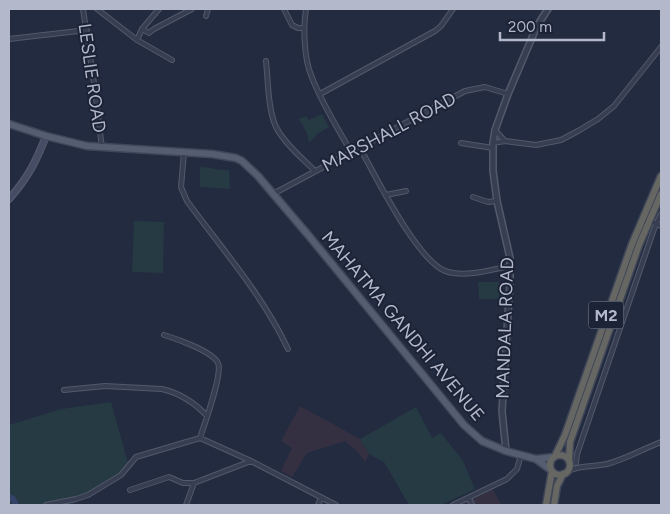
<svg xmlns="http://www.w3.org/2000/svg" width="670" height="514" font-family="Figtree,sans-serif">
  <rect width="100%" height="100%" fill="#232b41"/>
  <path fill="#343041" d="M300 406 360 439 369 454 365 462 358 452 345 441 307 453 292 477 281 471 292 448 281 441Z
    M493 489 501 505H461Z"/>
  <path fill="#253a42" d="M322 114 329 127 317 134 309 143 307 133 299 119 306 116 309 120Z
    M200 167C211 167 218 171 229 170L230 189 200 187Z
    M134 221 164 222 163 273 132 272Z
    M478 282H499V299H479Z
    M111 402 130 470 71 505H9V425L61 409Z
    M416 407 432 438 441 433 463 461 475 489 441 505H409L384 462 369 454 360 439Z"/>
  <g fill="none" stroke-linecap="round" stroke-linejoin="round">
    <path stroke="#354369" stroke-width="6" d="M9 497 13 499 16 505"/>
    <g stroke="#52596b" stroke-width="6">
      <path id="minor" d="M83 9 94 83 102 148
        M97 9 137 40 172 60
        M284 9 292 25 298 28H304
        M306 9C303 27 304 58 311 75 321 102 337 127 351 152
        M206 16 208 9
        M142 29 149 33 154 29 192 9
        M9 39 87 30
        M137 40 142 29 159 9
        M266 61C268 80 268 110 276 127 285 144 302 158 315 171
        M320 94 435 31 441 26 453 9
        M495 130 505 141
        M461 143 493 148
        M493 143 505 141 536 145 561 140 578 131 598 119 614 106 661 47
        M360 148C375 175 419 265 448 272 467 277 491 270 510 266
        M184 152 181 187 187 201C222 249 262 294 288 349
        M273 194 465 91 485 87 508 94
        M386 195 406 191
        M473 197 488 202 497 201
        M640 223 649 220 661 226
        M164 335C177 339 212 351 218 363 223 374 204 425 200 438
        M64 390 105 386 162 389C179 393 195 403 207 416
        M576 463 577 454 654 229 661 214
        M568 471C580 465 594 467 607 464 626 459 643 449 661 442
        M130 490 169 477 183 483H194L251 461
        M469 498 472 505
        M46 505 76 499 88 495 121 475 136 457 200 438 251 461 336 505
        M186 505 194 483
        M318 505 321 498
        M453 505 507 479 517 469 521 455"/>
    </g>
    <g stroke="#52596b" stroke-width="8">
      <path id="tertiary" d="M506 451 502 411 510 283V258L497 201 493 171V143L495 130 508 94 537 26 548 9"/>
    </g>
    <g stroke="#52596b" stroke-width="8">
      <path id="secondary" d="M9 199C27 179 36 162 46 136"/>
    </g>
    <g stroke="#40475a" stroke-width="9">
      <path id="primary" d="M9 124 46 136 87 146 212 154 236 158 242 161 258 176 309 236 464 425 482 441 506 451 536 459 551 470
        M536 459 554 457"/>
    </g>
    <g stroke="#3f4658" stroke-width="9">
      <path id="trunk" d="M550 465a10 10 0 1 1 20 0a10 10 0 1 1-20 0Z
        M555 456 565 435 632 244 661 176
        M569 460 570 442 639 245 661 194
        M546 505 552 471
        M554 505 557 486 563 474"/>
    </g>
    <use href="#minor" stroke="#373e51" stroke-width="4"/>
    <use href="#tertiary" stroke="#373e51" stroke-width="5"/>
    <use href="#secondary" stroke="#454c64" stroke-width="5.5"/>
    <use href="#primary" stroke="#555d71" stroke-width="6"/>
    <use href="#trunk" stroke="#666662" stroke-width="6"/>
  </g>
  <g text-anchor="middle" stroke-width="4" stroke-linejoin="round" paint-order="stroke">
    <rect fill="#1c2336" stroke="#868c9e" stroke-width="1" x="588.5" y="301.5" width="35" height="27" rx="4"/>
    <g font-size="16" font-weight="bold" fill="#b3b9cb">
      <text x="606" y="321">M2</text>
    </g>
    <g font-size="18" fill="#b3b9cb" stroke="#1c2336">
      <text transform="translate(92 78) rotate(82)" y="6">LESLIE ROAD</text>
      <text transform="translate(389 132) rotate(-28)" y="6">MARSHALL ROAD</text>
      <text transform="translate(403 326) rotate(50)" y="6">MAHATMA GANDHI AVENUE</text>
      <text transform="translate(505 328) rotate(-88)" y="6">MANDALA ROAD</text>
    </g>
  </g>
  <rect width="670" height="514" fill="none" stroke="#b3b9cb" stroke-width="20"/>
  <path d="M500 32v8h104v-8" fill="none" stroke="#b3b9cb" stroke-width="2.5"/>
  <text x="508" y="32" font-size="15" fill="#b3b9cb" stroke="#1c2336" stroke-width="4" paint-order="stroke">200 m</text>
</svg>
